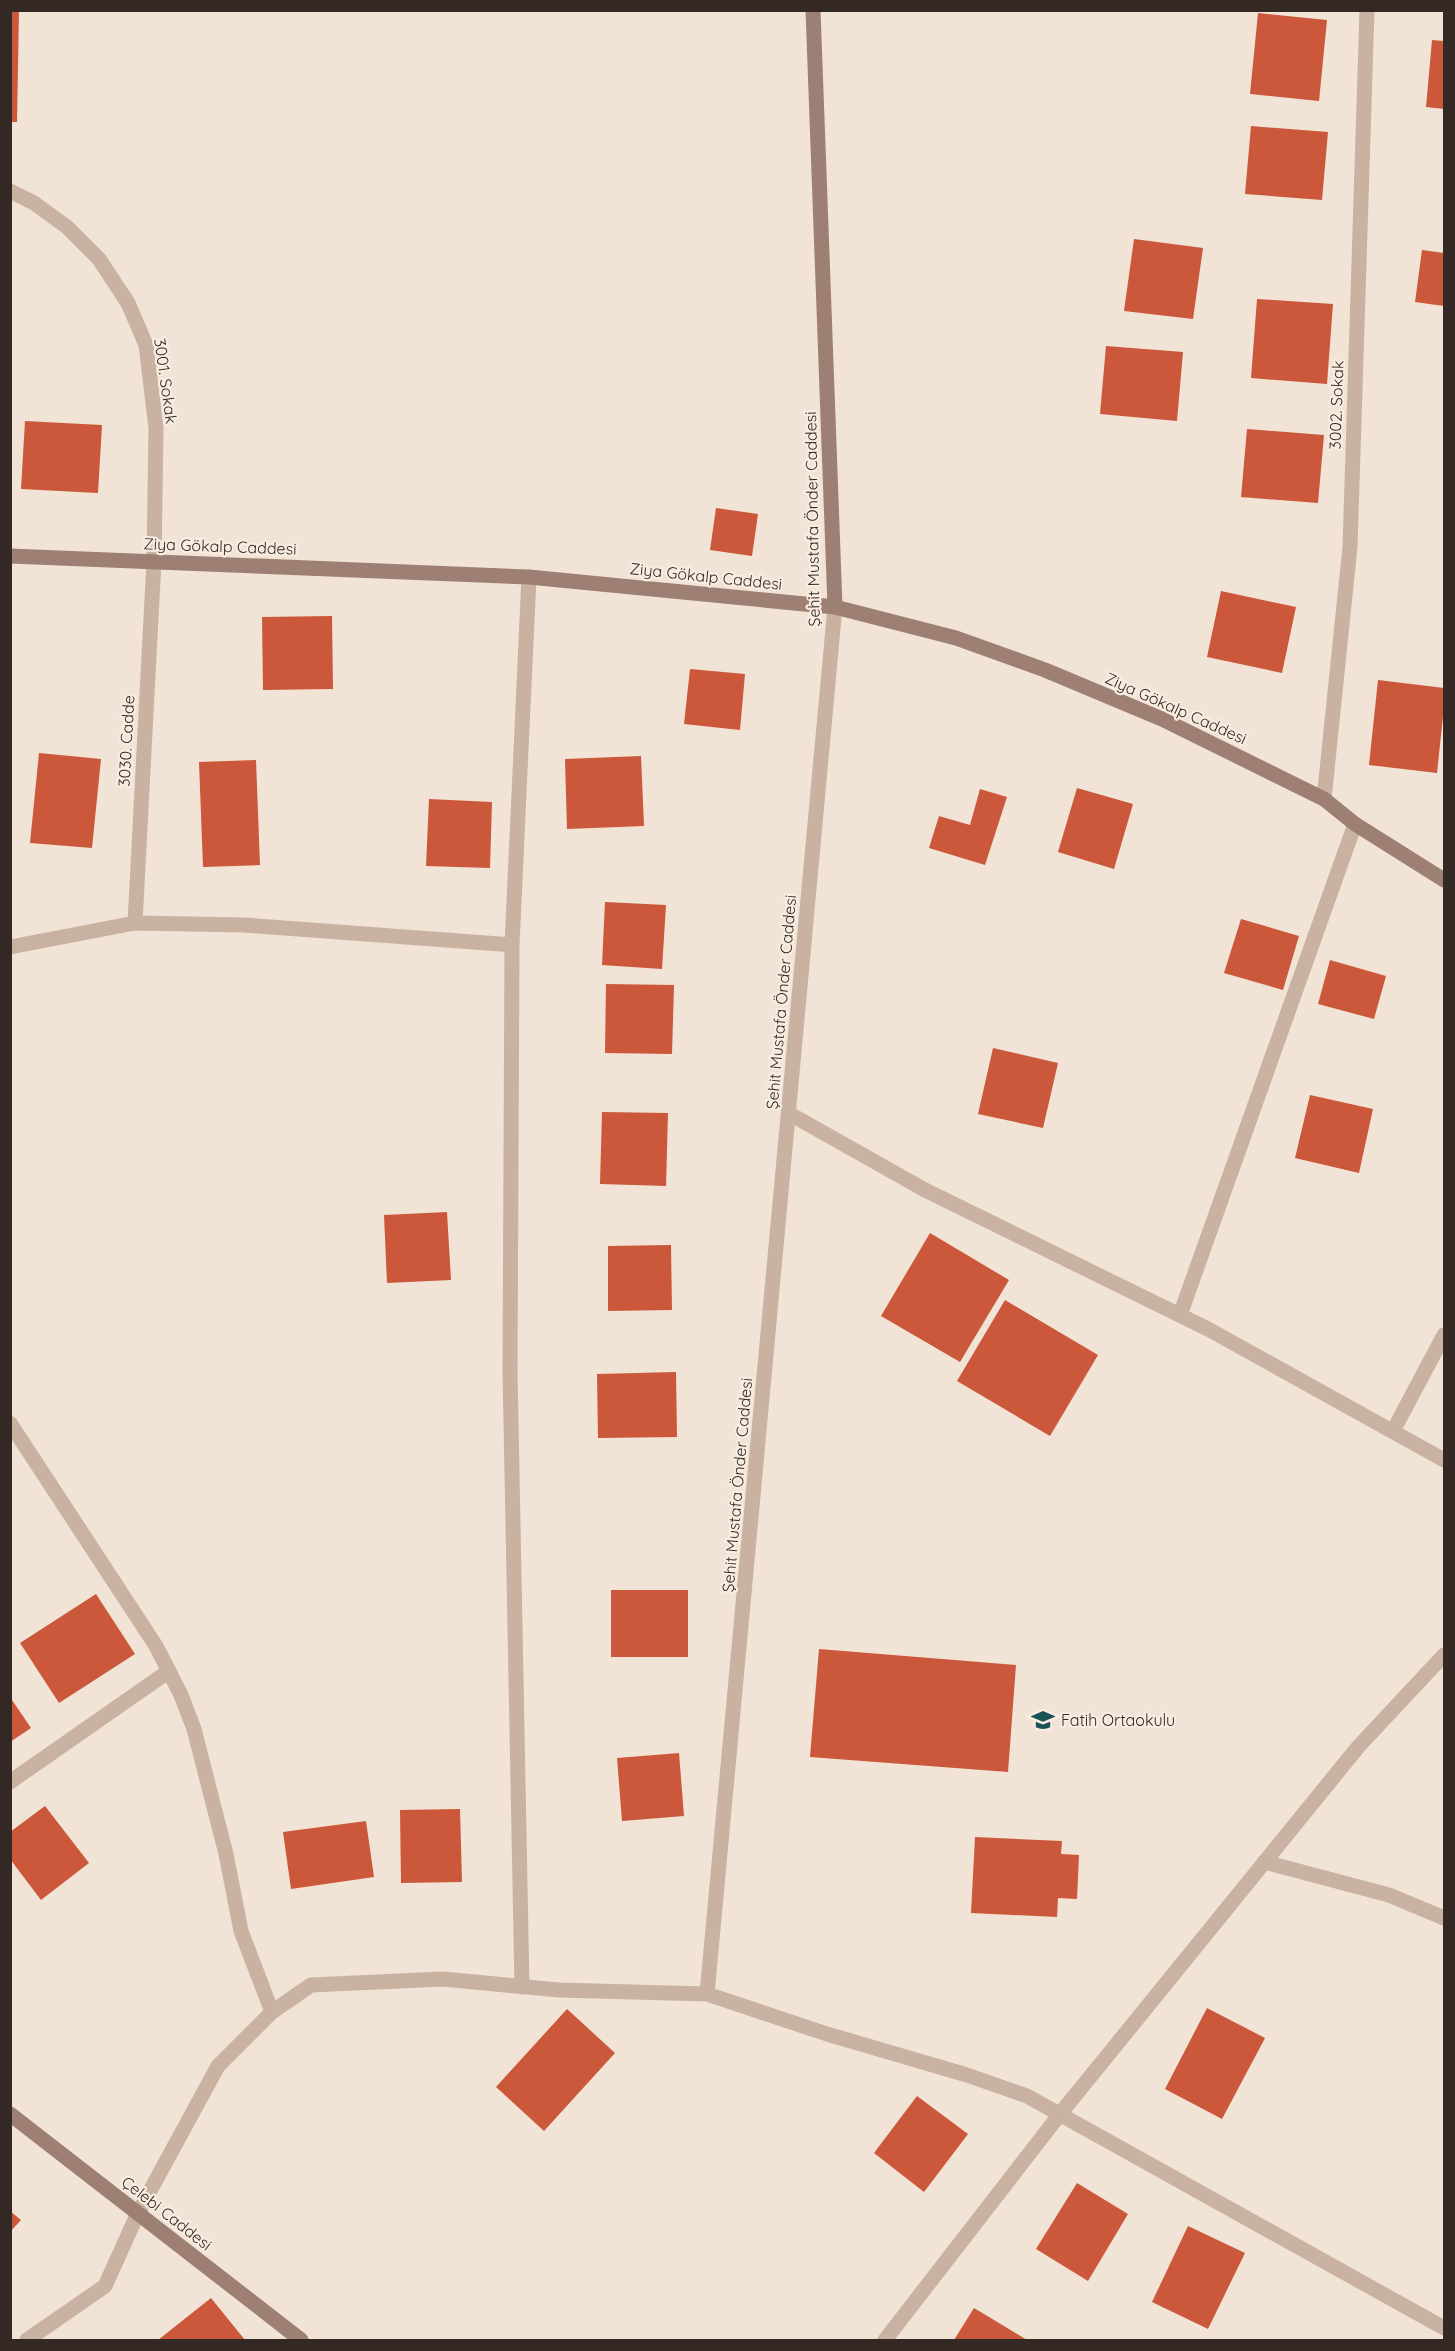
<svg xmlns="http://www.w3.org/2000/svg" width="1455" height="2351" font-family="Quicksand,sans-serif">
  <rect width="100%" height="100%" fill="#f1e3d5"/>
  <path fill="#cb583a" d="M10 10H19L17 122H10Z
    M1258 13 1327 20 1319 101 1250 94Z
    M1432 40 1444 41V109L1426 107Z
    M1251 126 1328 132 1322 200 1245 194Z
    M1134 239 1203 248 1193 319 1124 311Z
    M1422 250 1444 253V306L1415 302Z
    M1257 299 1333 304 1327 384 1251 378Z
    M1106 346 1183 352 1177 421 1100 414Z
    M25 421 102 425 98 493 21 489Z
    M1247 429 1324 435 1318 503 1241 497Z
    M716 508 758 514 752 556 710 550Z
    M1221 591 1296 607 1282 673 1207 657Z
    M332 616 333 689 263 690 262 617Z
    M690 669 745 674 740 730 684 724Z
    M1378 680 1444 688V707L1437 773 1369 765Z
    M39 753 101 759 92 848 30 843Z
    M641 756 644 826 567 829 565 759Z
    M256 760 260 865 203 867 199 762Z
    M1077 788 1133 804 1114 869 1058 852Z
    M980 789 1007 797 985 865 929 848 939 816 970 825Z
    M429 799 492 802 490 868 426 866Z
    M605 902 666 905 662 969 602 965Z
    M1241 919 1299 936 1283 990 1224 973Z
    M1330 960 1386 976 1374 1019 1318 1004Z
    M606 984 674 985 672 1054 605 1053Z
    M993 1048 1058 1063 1043 1128 978 1114Z
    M1310 1095 1373 1109 1359 1173 1295 1158Z
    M602 1112 668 1113 666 1186 600 1184Z
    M447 1212 451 1280 387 1283 384 1215Z
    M930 1233 1009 1280 960 1362 881 1316Z
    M671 1245 672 1310 608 1311V1246Z
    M1005 1300 1098 1355 1050 1436 957 1381Z
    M676 1372 677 1437 598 1438 597 1374Z
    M611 1590H688V1657H611Z
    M96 1594 135 1654 59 1703 20 1643Z
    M819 1649 1016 1665 1008 1772 810 1757Z
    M10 1697 31 1728 10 1742Z
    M679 1753 684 1816 622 1821 617 1758Z
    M45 1806 89 1863 41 1900 10 1859V1832Z
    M460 1809 462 1882 401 1883 400 1810Z
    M366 1821 374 1877 291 1889 283 1832Z
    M975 1837 1062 1841 1061 1854 1079 1855 1077 1899 1058 1898 1057 1917 971 1913Z
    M1207 2008 1265 2038 1222 2119 1165 2089Z
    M567 2009 615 2053 544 2131 496 2087Z
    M917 2096 968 2134 924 2192 874 2153Z
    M1077 2183 1128 2214 1088 2281 1036 2249Z
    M10 2211 21 2220 10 2232Z
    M1188 2226 1245 2253 1208 2329 1152 2302Z
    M211 2298 245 2340H158Z
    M974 2308 1027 2340H954Z"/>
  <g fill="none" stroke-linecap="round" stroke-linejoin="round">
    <path stroke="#c9b2a1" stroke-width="15" d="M10 191 34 203 67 227 99 259 128 303 146 345 156 428 154 561 135 923
      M1324 799 1350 547 1367 10
      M10 947 135 923 244 925 512 945
      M790 1114 925 1190 1208 1329 1444 1460
      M1180 1315 1355 824
      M10 1423 156 1646 181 1695 194 1729 226 1854 241 1931 272 2012
      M1393 1431 1444 1335
      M10 1782 169 1671
      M1264 1862 1389 1895 1444 1918
      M522 1987 510 1371 512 945 529 577
      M707 1994 835 607
      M27 2340 105 2286 138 2213 218 2066 272 2012 311 1985 443 1979 559 1990 707 1994 827 2034 967 2075 1027 2096 1444 2328
      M885 2340 1060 2114 1358 1747 1444 1655"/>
    <path stroke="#9d8073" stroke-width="15" d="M813 10 835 607
      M10 556 529 577 835 607 956 638 1045 670 1162 719 1324 799 1355 824 1444 880
      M10 2114 301 2340"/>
  </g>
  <defs>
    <g id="school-bare" transform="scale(1.8)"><path d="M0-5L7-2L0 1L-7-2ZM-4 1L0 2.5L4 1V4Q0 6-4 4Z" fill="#195355" stroke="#f9ede1" stroke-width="2.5" paint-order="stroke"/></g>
  </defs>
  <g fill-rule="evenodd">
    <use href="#school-bare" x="1043" y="1720"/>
  </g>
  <g text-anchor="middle" stroke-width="4.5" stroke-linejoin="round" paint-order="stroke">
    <g font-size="16" fill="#332824" stroke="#f9ede1">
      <text transform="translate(166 381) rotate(82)" y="6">3001. Sokak</text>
      <text transform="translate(1336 405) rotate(-88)" y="6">3002. Sokak</text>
      <text transform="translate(812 519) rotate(-91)" y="6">Şehit Mustafa Önder Caddesi</text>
      <text transform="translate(220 546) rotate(2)" y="6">Ziya Gökalp Caddesi</text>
      <text transform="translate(706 576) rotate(6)" y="6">Ziya Gökalp Caddesi</text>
      <text transform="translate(1176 708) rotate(24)" y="6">Ziya Gökalp Caddesi</text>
      <text transform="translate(126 741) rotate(-87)" y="6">3030. Cadde</text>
      <text transform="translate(781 1002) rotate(-85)" y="6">Şehit Mustafa Önder Caddesi</text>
      <text transform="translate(737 1485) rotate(-85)" y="6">Şehit Mustafa Önder Caddesi</text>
      <text transform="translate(167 2213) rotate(38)" y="6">Çelebi Caddesi</text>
    </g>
    <g font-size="16" fill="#332824" stroke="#f9ede1" text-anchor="start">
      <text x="1061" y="1726">Fatih Ortaokulu</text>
    </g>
  </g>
  <rect width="1455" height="2351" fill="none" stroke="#332824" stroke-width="24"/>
</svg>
